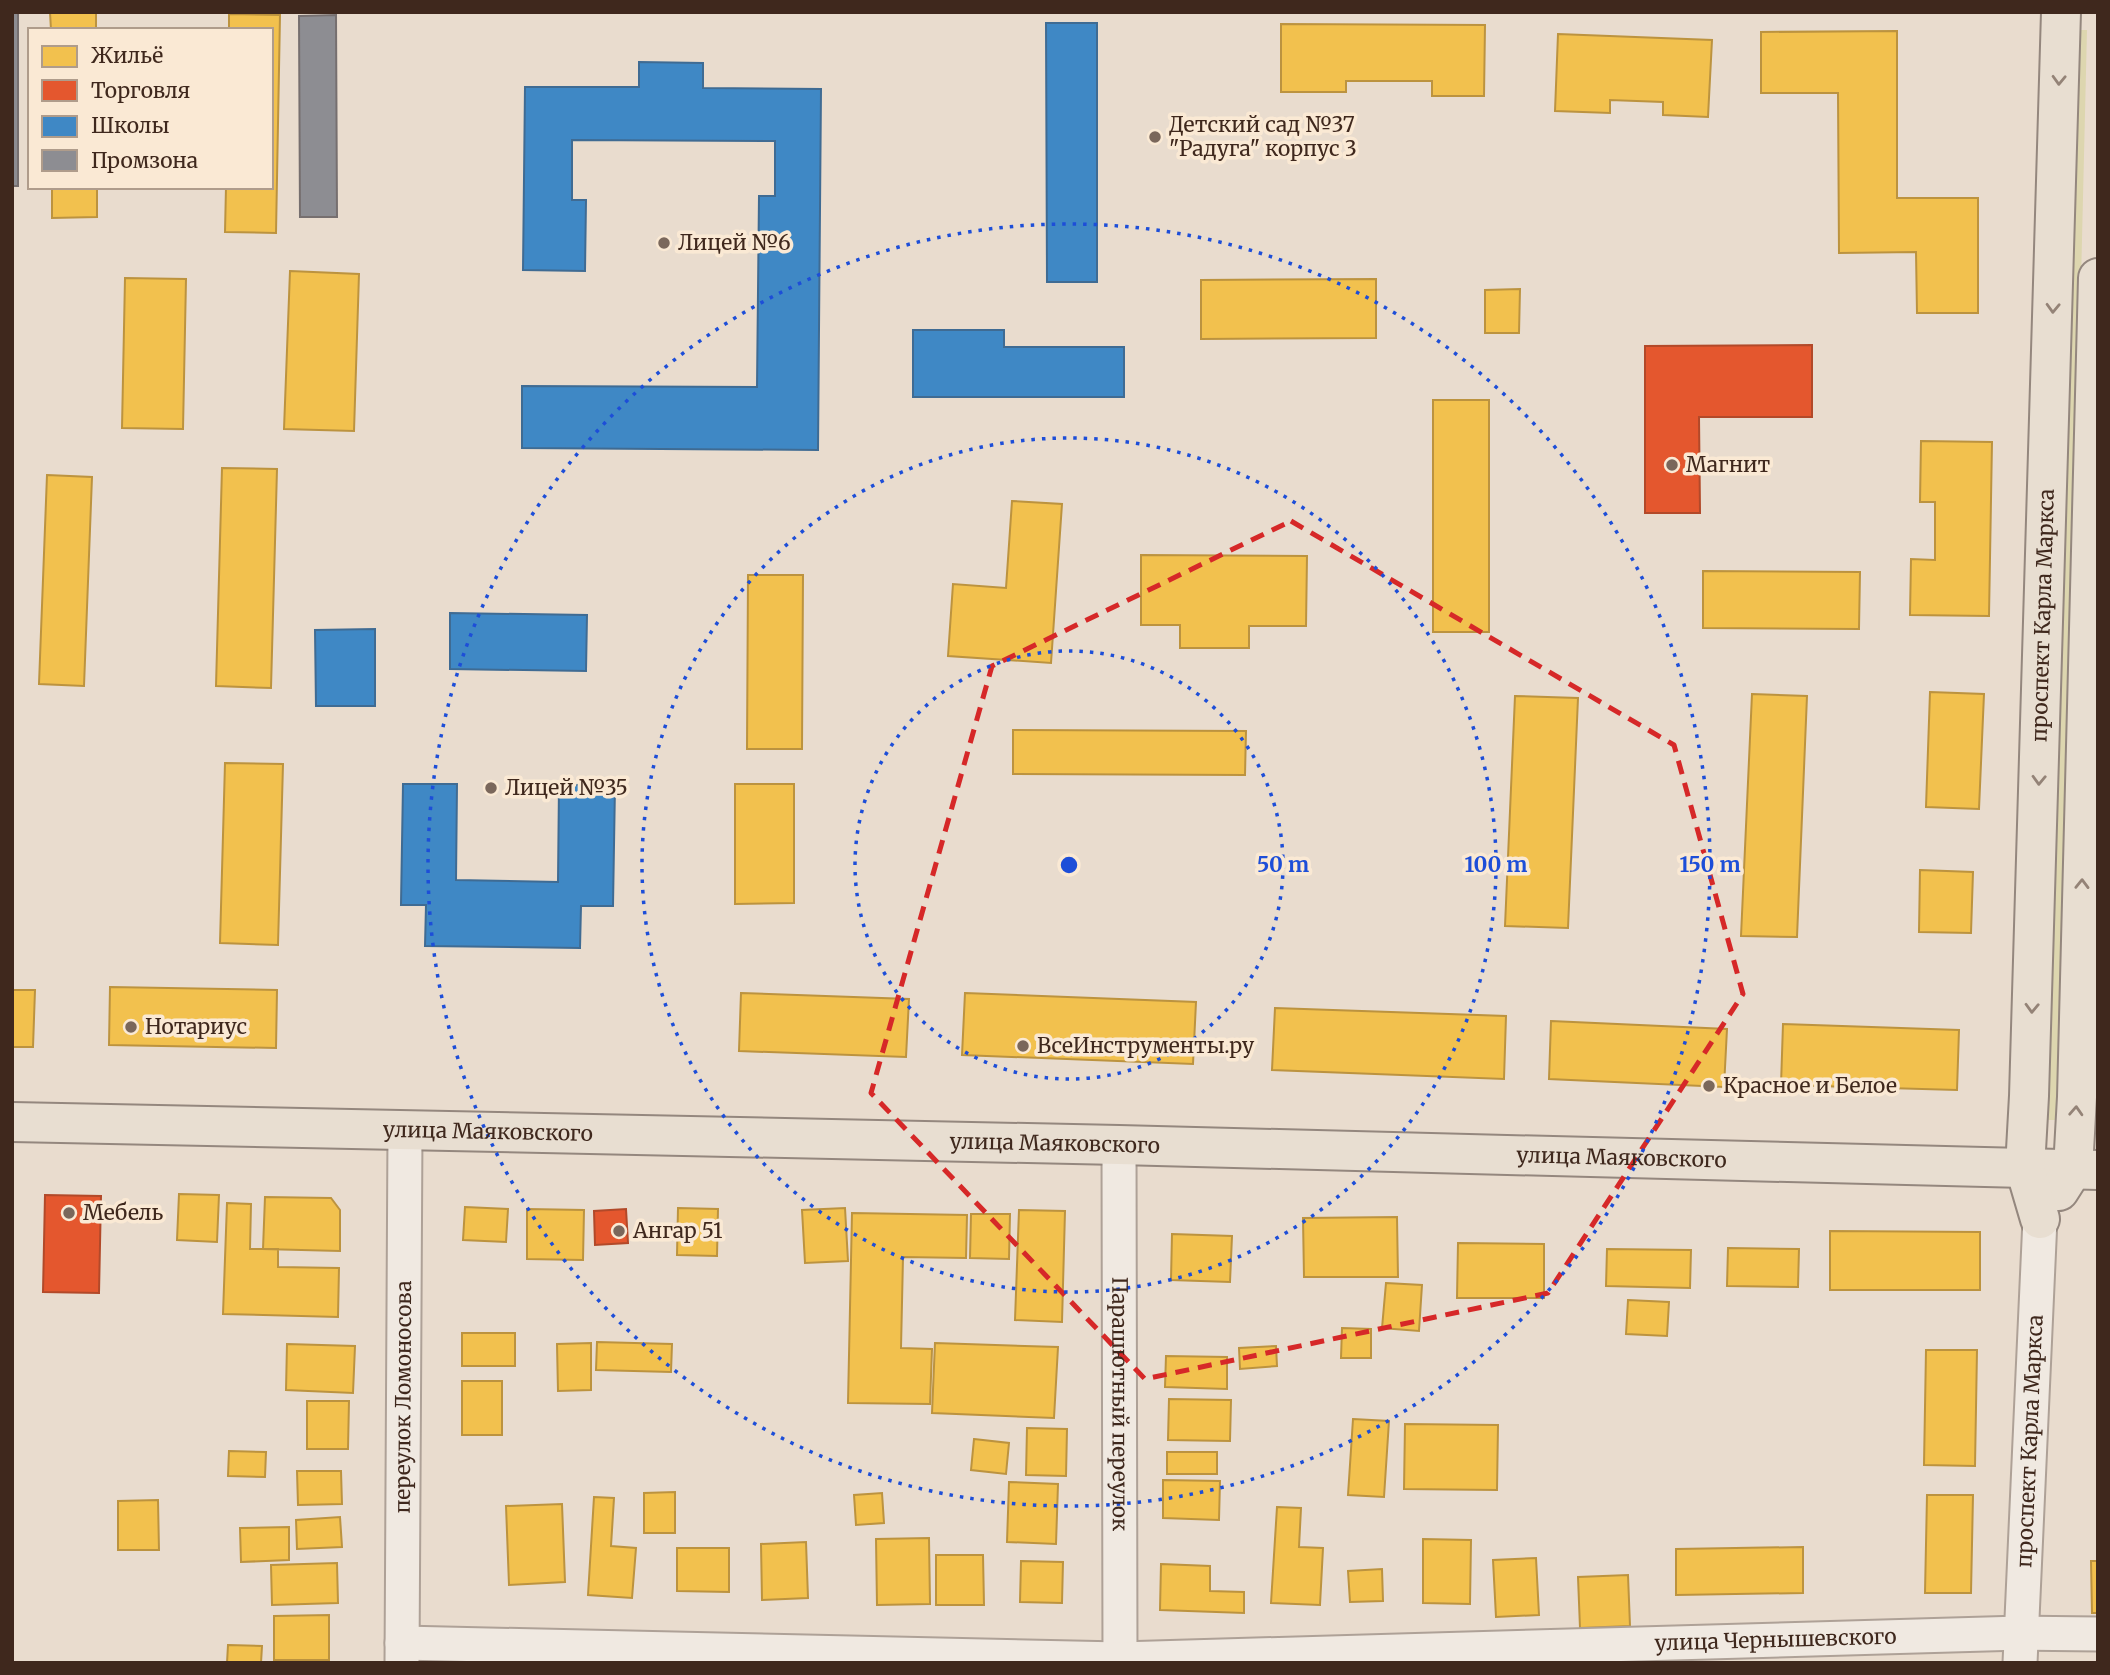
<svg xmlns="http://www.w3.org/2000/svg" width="2110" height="1675" font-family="Merriweather,serif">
  <rect width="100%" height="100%" fill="#e9dcce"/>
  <path fill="#ddd6af" d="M2076 30H2087L2061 1120H2048Z"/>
  <path fill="#f2c14e" stroke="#bc933f" stroke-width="2" d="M50 12H96V30H51Z
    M229 14 280 15 276 233 225 232 226 187H271V30H229Z
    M1281 24 1485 25 1484 96H1432V81H1346V92H1281Z
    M1897 31V198H1978V313H1917L1916 252 1839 253 1838 93H1761V32Z
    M1558 34 1712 40 1708 117 1663 115V102L1610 100V113L1555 111Z
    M52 187H97V217L52 218Z
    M290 271 359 274 354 431 284 429Z
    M125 278 186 279 183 429 122 428Z
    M1376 279V338L1201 339V280Z
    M1520 289 1519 333H1485V290Z
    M1433 400H1489V632H1433Z
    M1921 441 1992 442 1989 616 1910 615 1911 559 1935 560V502H1920Z
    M222 468 277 469 271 688 216 686Z
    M47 475 92 477 84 686 39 684Z
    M1012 501 1062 504 1051 663 948 656 953 584 1006 588Z
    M1141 555 1307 556 1306 626H1249V648H1180V625H1141Z
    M1703 571 1860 572 1859 629 1703 628Z
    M748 575H803L802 749H747Z
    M1930 692 1984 694 1979 809 1926 807Z
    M1752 694 1807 696 1797 937 1741 936Z
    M1515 696 1578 698 1568 928 1505 926Z
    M1013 730 1246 731 1245 775 1013 774Z
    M225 763 283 764 278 945 220 943Z
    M735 784H794V903L735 904Z
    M1920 870 1973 872 1971 933 1919 932Z
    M110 987 277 990 276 1048 109 1045Z
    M12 990H35L33 1047H12Z
    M741 993 909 999 906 1057 739 1051Z
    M965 993 1196 1002 1193 1064 962 1055Z
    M1275 1008 1506 1016 1504 1079 1272 1070Z
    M1551 1021 1727 1029 1724 1087 1549 1079Z
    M1783 1024 1959 1030 1957 1090 1781 1085Z
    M179 1194 219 1195 217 1242 177 1240Z
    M265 1197 331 1198 340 1210V1251L263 1249Z
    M227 1203 251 1204 250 1249H278V1267L339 1268 338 1317 223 1314Z
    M465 1207 508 1209 506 1242 463 1240Z
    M678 1208 718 1209 717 1256 677 1255Z
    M845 1208 848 1261 805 1263 802 1210Z
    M527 1209 584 1210 583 1260 527 1259Z
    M1019 1210 1065 1211 1062 1322 1015 1320Z
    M852 1213 967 1215 966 1258 903 1257 901 1348 932 1349 930 1404 848 1403Z
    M971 1214H1010L1009 1259 970 1258Z
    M1397 1217 1398 1277H1304L1303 1218Z
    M1830 1231 1980 1232V1290H1830Z
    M1172 1234 1232 1236 1230 1282 1171 1280Z
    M1458 1243 1544 1244V1298H1457Z
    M1728 1248 1799 1249 1798 1287 1727 1286Z
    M1607 1249 1691 1250 1690 1288 1606 1286Z
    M1386 1283 1422 1285 1419 1331 1382 1328Z
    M1628 1300 1669 1302 1667 1336 1626 1334Z
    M1342 1328 1371 1329V1358H1341Z
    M462 1333H515V1366H462Z
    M597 1342 672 1344 671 1372 596 1370Z
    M591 1343V1390L558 1391 557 1344Z
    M935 1343 1058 1347 1054 1418 932 1413Z
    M287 1344 355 1346 353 1393 286 1390Z
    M1276 1346 1277 1366 1240 1369 1239 1348Z
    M1926 1350H1977L1975 1466 1924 1465Z
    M1166 1356 1227 1357V1389L1165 1387Z
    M462 1381H502V1435H462Z
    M1169 1399 1231 1400 1230 1441 1168 1440Z
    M307 1401H349L348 1449H307Z
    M1353 1419 1389 1421 1384 1497 1348 1495Z
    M1405 1424 1498 1425 1497 1490 1404 1489Z
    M1027 1428 1067 1429 1066 1476 1026 1475Z
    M974 1439 1009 1443 1006 1474 971 1470Z
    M229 1451 266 1452 265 1477 228 1476Z
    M1167 1452H1217V1474H1167Z
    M297 1471H341L342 1504 298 1505Z
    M1163 1480 1220 1481 1219 1520 1163 1518Z
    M1009 1482 1058 1484 1056 1544 1007 1542Z
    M675 1492V1533H644V1493Z
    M882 1493 884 1523 856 1525 854 1495Z
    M1927 1495H1973L1971 1593H1925Z
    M594 1497 614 1498 611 1546 636 1548 632 1598 588 1595Z
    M158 1500 159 1550H118V1501Z
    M562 1504 565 1582 509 1585 506 1506Z
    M1277 1507 1301 1508 1299 1547 1323 1548 1320 1605 1271 1603Z
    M340 1517 342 1547 297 1549 296 1520Z
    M289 1527V1560L241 1562 240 1528Z
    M929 1538 930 1604 877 1605 876 1539Z
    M1423 1539 1471 1540 1470 1604 1423 1603Z
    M806 1542 808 1598 762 1600 761 1544Z
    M1803 1547V1593L1676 1595V1549Z
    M677 1548H729V1592L677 1591Z
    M936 1555H983L984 1605H936Z
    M1536 1558 1539 1615 1496 1617 1493 1560Z
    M1021 1561 1063 1562 1062 1603 1020 1602Z
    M2091 1561H2098V1613H2092Z
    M337 1563 338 1603 272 1605 271 1565Z
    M1161 1564 1210 1566V1591L1244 1592V1613L1160 1610Z
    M1382 1569 1383 1601 1350 1602 1348 1571Z
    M1628 1575 1630 1626 1580 1628 1578 1577Z
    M329 1615V1660H274V1616Z
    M228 1645 262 1646 261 1663H227Z
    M463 1656 537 1660 536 1663H463Z"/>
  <path fill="#e4572e" stroke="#b24929" stroke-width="2" d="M1812 345V417H1699L1700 513H1645V346Z
    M45 1195 101 1196 99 1293 43 1292Z
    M626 1209 628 1243 595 1245 594 1211Z"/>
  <path fill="#3f88c5" stroke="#3f6b93" stroke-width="2" d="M1046 23H1097V282H1047Z
    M639 62 703 63V88L821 89 818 450 522 448V386L757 387 759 196H775V141L572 140V200H586L585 271 523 270 525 87H639Z
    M913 330H1004V347H1124V397H913Z
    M450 613 587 615 586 671 450 669Z
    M375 629V706H316L315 630Z
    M403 784H457L456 880 558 882 559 785H615L613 906H581L580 948 425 946 426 905H401Z"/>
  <path fill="#8d8d92" stroke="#766f6f" stroke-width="2" d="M12 12H18V186H12Z
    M336 15 337 217H300L299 16Z"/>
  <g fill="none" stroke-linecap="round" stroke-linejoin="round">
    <g stroke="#aea197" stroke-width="37">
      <g id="minor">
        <path id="s1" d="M1119 1145 1120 1663"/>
        <path id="s2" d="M402 1643 1120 1659 2021 1633 2098 1634"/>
        <path id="s3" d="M402 1663 405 1131"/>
        <path id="s4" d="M2020 1663 2040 1219"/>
      </g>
    </g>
    <g stroke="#94877e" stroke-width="42">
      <g id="major">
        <path id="s5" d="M12 1122 1119 1145 2098 1170"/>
        <path d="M2059 1191 2073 1169 2077 1097 2098 278"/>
        <path id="s6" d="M2040 1219 2025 1168 2029 1096 2061 12"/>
      </g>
    </g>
    <use href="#minor" stroke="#f0e9e1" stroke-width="33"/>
    <use href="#major" stroke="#e8ded1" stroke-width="38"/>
  </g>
  <defs><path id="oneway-chevron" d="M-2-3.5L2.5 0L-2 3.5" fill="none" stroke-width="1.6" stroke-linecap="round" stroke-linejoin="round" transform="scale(1.75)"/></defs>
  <g stroke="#948377">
    <use href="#oneway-chevron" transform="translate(2059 80) rotate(92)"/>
    <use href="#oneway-chevron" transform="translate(2053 308) rotate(92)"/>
    <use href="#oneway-chevron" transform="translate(2039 780) rotate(92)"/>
    <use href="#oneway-chevron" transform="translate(2082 884) rotate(-89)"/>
    <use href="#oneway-chevron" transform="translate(2032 1008) rotate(92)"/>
    <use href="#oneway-chevron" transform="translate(2076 1111) rotate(-87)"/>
  </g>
  <path fill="none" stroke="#d62828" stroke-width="5" stroke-dasharray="14 9" stroke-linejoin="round" d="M1291 521 1674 745 1743 994 1548 1293 1145 1379 871 1093 992 666Z"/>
  <g fill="none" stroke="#1d4ed8" stroke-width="3.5" stroke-dasharray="3.5 7">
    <circle cx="1069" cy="865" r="214"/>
    <circle cx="1069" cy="865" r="427"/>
    <circle cx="1069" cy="865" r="641"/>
  </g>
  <g fill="#7a675b" stroke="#fae9d4" stroke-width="2.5">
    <circle cx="1155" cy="137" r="7"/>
    <circle cx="664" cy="243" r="7"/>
    <circle cx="1672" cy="465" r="7"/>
    <circle cx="491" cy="788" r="7"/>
    <circle cx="131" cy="1027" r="7"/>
    <circle cx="1023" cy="1046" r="7"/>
    <circle cx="1709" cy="1086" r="7"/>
    <circle cx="69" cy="1213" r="7"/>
    <circle cx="619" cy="1231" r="7"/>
  </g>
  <g text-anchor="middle" stroke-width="7" stroke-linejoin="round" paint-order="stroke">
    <g font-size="21" fill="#3f281d" stroke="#fae9d4" text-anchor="start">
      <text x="1169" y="132">Детский сад №37<tspan x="1169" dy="24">"Радуга" корпус 3</tspan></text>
      <text x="678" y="250">Лицей №6</text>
      <text x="1686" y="472">Магнит</text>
      <text x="505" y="795">Лицей №35</text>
      <text x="145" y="1034">Нотариус</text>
      <text x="1037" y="1053">ВсеИнструменты.ру</text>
      <text x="1723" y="1093">Красное и Белое</text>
      <text x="83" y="1220">Мебель</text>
      <text x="633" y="1238">Ангар 51</text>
    </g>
    <g font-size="21" fill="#3f281d" stroke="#fae9d4">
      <text dy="7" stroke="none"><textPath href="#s6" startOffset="606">проспект Карла Маркса</textPath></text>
      <text dy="7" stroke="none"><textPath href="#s5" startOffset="476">улица Маяковского</textPath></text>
      <text dy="7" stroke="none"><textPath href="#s5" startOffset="1043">улица Маяковского</textPath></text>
      <text dy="7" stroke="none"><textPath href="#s5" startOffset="1610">улица Маяковского</textPath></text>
      <text dy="7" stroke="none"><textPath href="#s3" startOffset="266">переулок Ломоносова</textPath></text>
      <text dy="7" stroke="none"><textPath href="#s1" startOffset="259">Парашютный переулок</textPath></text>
      <text dy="7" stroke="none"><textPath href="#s4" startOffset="222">проспект Карла Маркса</textPath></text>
      <text dy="7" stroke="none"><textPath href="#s2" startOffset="1374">улица Чернышевского</textPath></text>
    </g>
  </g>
  <circle cx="1069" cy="865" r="10" fill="#1d4ed8" stroke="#fae9d4" stroke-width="3.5"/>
  <g font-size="21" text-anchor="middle" font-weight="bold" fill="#1d4ed8" stroke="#fae9d4" stroke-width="7" stroke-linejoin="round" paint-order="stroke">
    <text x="1283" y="872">50 m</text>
    <text x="1496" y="872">100 m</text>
    <text x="1710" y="872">150 m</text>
  </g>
  <rect width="2110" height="1675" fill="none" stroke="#3f281d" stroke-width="28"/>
  <rect x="28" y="28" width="245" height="161" fill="#fae9d4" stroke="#af9c8b" stroke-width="2"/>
  <rect x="42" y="46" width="35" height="21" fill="#f2c14e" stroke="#af9c8b" stroke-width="2"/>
  <text x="91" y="63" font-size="21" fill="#3f281d">Жильё</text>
  <rect x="42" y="80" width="35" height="21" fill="#e4572e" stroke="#af9c8b" stroke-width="2"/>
  <text x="91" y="98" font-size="21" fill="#3f281d">Торговля</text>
  <rect x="42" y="116" width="35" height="21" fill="#3f88c5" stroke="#af9c8b" stroke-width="2"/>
  <text x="91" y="133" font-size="21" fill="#3f281d">Школы</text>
  <rect x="42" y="150" width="35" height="21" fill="#8d8d92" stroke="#af9c8b" stroke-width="2"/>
  <text x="91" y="168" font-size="21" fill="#3f281d">Промзона</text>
</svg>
